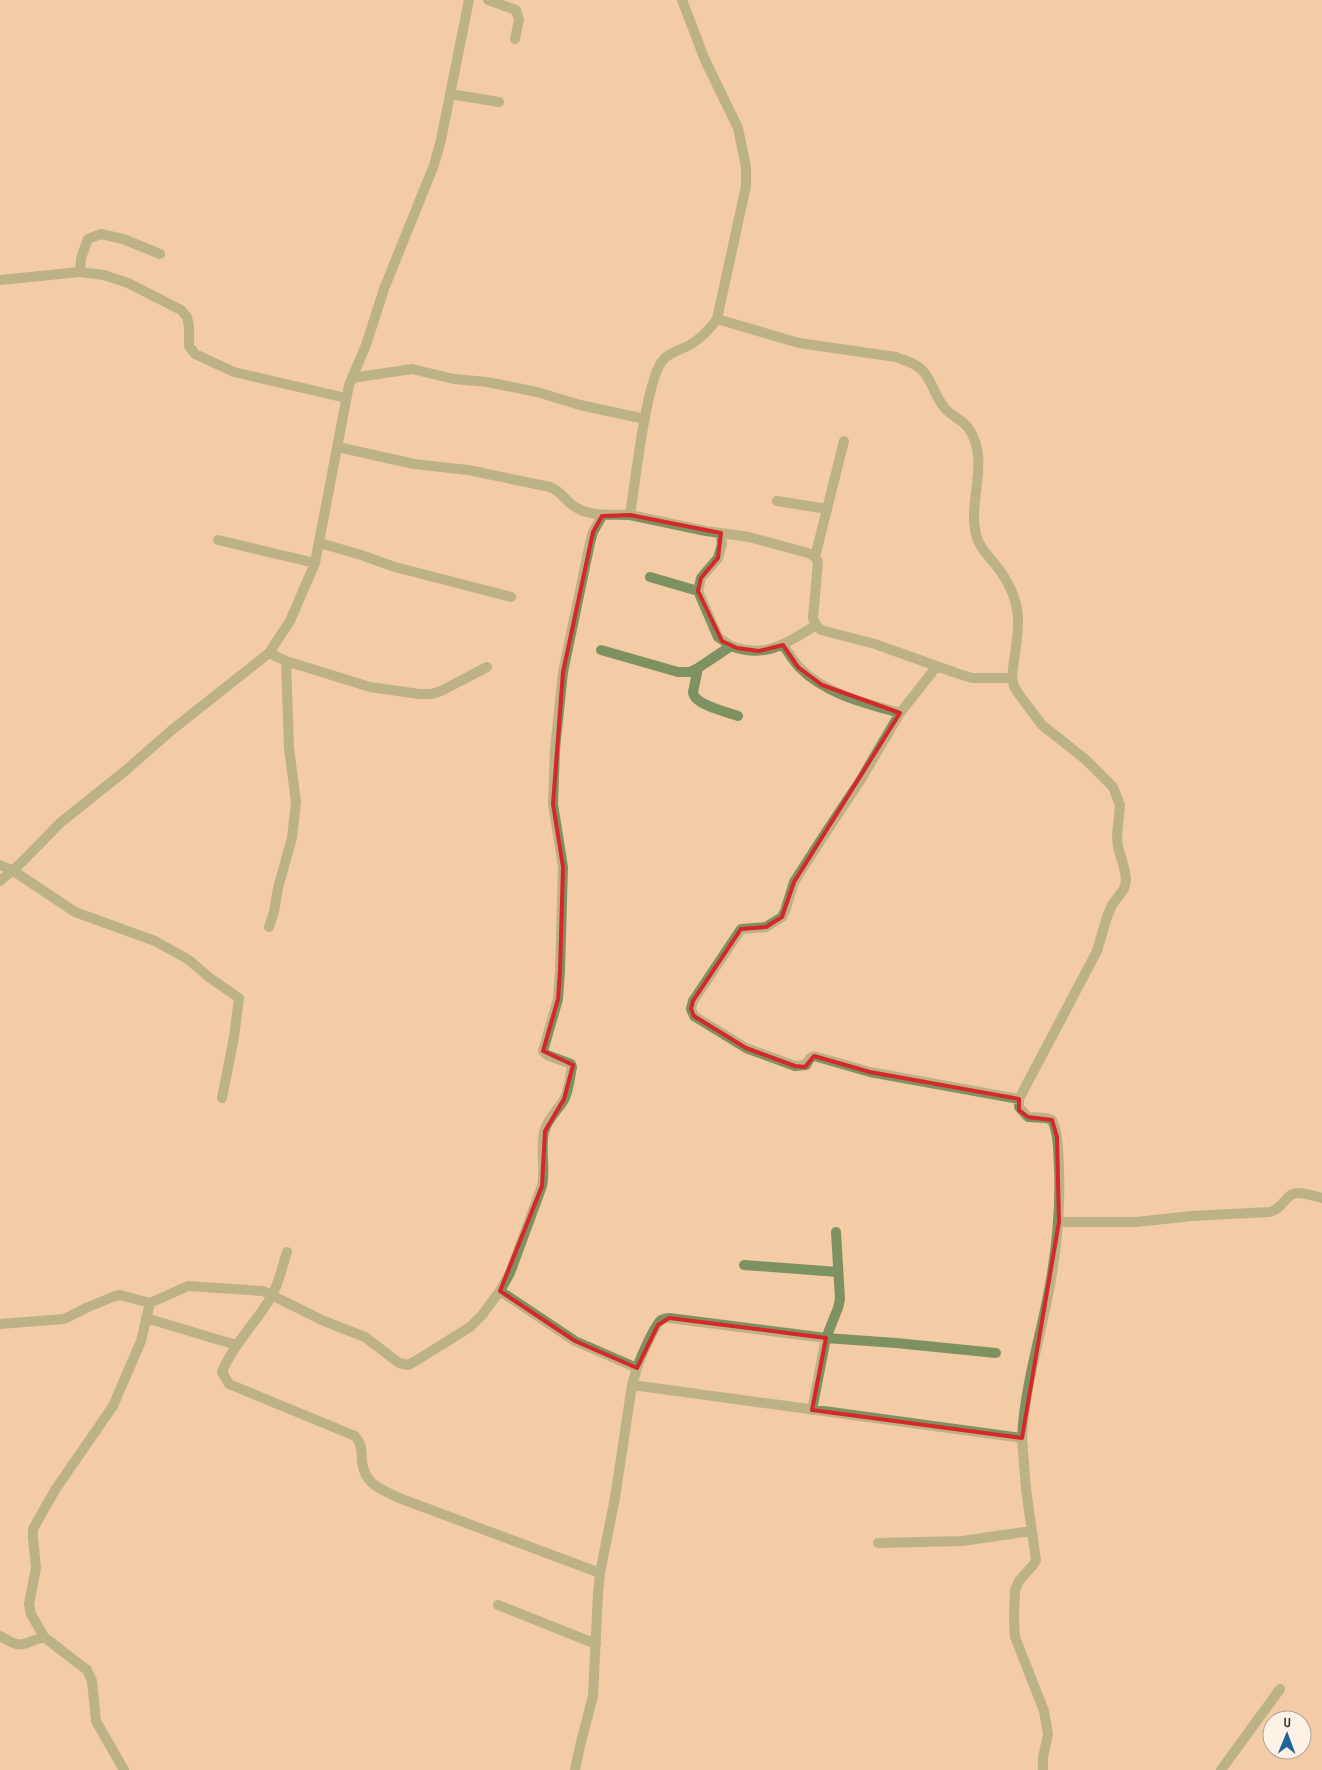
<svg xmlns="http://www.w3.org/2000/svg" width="1322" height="1770" font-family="'Sofia Sans Condensed',sans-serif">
  <rect width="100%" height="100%" fill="#f3cca5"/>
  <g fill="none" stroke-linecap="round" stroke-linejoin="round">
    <path stroke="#7d9260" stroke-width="10" d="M488 0 516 10 519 20 515 39
      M682 0 705 60 738 128 746 167V186L717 319C710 329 701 338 690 345 681 350 669 352 663 360 646 379 635 485 630 515L706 531 749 537 808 553 815 557 818 562 813 618 816 625 821 630 875 644 959 674 972 678H1012
      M450 94 499 102
      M80 272 81 258 88 239 101 234 123 239 160 254
      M0 280 80 272 104 275 128 283 181 310 187 317 189 326V346L195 354 234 372 346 398
      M352 378 412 369 454 379 487 382 537 392 580 405 645 419
      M338 447 414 464 468 470 550 487C560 491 564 498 571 504 588 518 611 514 630 515
      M777 501 827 509
      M721 533 722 544 718 558 701 578 698 591 718 637 731 646
      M218 540 315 563
      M320 543 361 555 395 567 511 597
      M815 557 844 441
      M650 577 698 591
      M783 645C788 652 793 661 799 667 825 694 865 703 900 713
      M601 650 678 672H690L698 668 731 646C766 659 787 643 816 625
      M269 653 286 661 289 748 296 802 292 838 278 888 274 912 269 927
      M286 661 370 687 419 694H432L443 690 487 667
      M937 666 900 713 860 781 828 829 794 882 785 911 782 917 766 927 741 929 693 1001 691 1009 694 1016 746 1048 795 1066 806 1065 810 1058 814 1056 870 1072 1019 1099
      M698 668 693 692C694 705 727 712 738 716
      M0 865 12 870 75 912 155 941 189 960 210 978 239 998 234 1037 222 1098
      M0 881 22 862 60 823 125 771 173 729 269 653 290 621 315 563 349 385 366 345 384 289 434 165 441 140 469 0
      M1059 1222H1136L1192 1216 1269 1212C1283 1210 1285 1193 1298 1193 1306 1193 1314 1196 1322 1198
      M287 1252C282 1267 279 1284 271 1297 256 1323 234 1343 222 1372L229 1384 355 1436C363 1446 361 1450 362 1462 365 1485 381 1489 399 1498L600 1573
      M744 1265 838 1272
      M146 1318 236 1345
      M0 1324 64 1319 86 1308 115 1296 120 1295 150 1303 188 1286 263 1291 324 1321 365 1337 399 1363 408 1365 414 1362 470 1327 482 1315 500 1291
      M637 1368C640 1359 654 1326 661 1320 663 1319 666 1318 669 1318L826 1338 896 1343 996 1353
      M632 1385 1022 1438C1024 1395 1036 1352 1045 1310 1055 1264 1061 1217 1059 1169 1058 1153 1059 1135 1052 1120L1046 1118 1028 1117 1019 1107V1099L1097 951 1107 917 1112 905 1124 889 1126 881 1125 871 1118 847 1117 836 1120 805 1113 787 1085 759 1042 725 1018 693 1014 686 1012 678C1016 634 1028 612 1001 572 994 561 981 551 977 538 966 503 991 462 969 429 963 419 951 417 944 407 934 395 930 374 917 366 911 362 903 360 896 357L799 343 717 319
      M812 1410 826 1338 838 1308 840 1299 836 1232
      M1022 1438 1026 1489 1036 1560 1033 1565 1019 1581 1015 1590 1014 1618 1015 1637 1044 1711 1048 1734 1043 1758V1770
      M878 1543 962 1541 1031 1531
      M498 1605 596 1644
      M0 1636C24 1650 19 1644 44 1637
      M124 1770 96 1721 92 1681 87 1670 44 1637 31 1614 29 1604 36 1568 33 1538V1529L55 1490 113 1406 141 1341 150 1303
      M575 1770 580 1746 593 1696 598 1594 600 1573 615 1498 632 1385 637 1368 575 1341 500 1291 510 1273 542 1186C546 1168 540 1150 544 1132 547 1119 559 1109 565 1098 569 1088 570 1077 572 1067L571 1064 547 1055 543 1051 558 999 560 970 563 867 553 804 555 749 563 672 590 543 593 532 602 516
      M1221 1770 1280 1689"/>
  </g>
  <path d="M0 0H1322V1770H0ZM630 515 721 533 718 558 701 578 698 591 722 641 737 648 759 651 783 645 798 667 822 685 900 713 794 882 782 917 766 927 741 929 693 1001 691 1009 694 1016 746 1048 795 1066 805 1067 814 1056 870 1072 1019 1099V1110L1028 1117 1052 1120 1057 1137 1059 1222 1022 1438 812 1410 826 1338 669 1318 658 1325 637 1368 575 1341 500 1291 542 1186 545 1131 564 1099 573 1065 543 1051 558 999 560 970 563 867 553 804 563 672 593 532 602 516Z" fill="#f3cca5" fill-opacity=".55" fill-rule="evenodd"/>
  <path fill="none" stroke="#d62828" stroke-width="4" stroke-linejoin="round" d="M630 515 721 533 718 558 701 578 698 591 722 641 737 648 759 651 783 645 798 667 822 685 900 713 794 882 782 917 766 927 741 929 693 1001 691 1009 694 1016 746 1048 795 1066 805 1067 814 1056 870 1072 1019 1099V1110L1028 1117 1052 1120 1057 1137 1059 1222 1022 1438 812 1410 826 1338 669 1318 658 1325 637 1368 575 1341 500 1291 542 1186 545 1131 564 1099 573 1065 543 1051 558 999 560 970 563 867 553 804 563 672 593 532 602 516Z"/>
  <g transform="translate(1287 1735) rotate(1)"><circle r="24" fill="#fef2e7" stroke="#b0a396"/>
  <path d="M0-4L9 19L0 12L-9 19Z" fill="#206398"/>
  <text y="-8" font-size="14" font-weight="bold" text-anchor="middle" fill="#3b2c1d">U</text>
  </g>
</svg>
